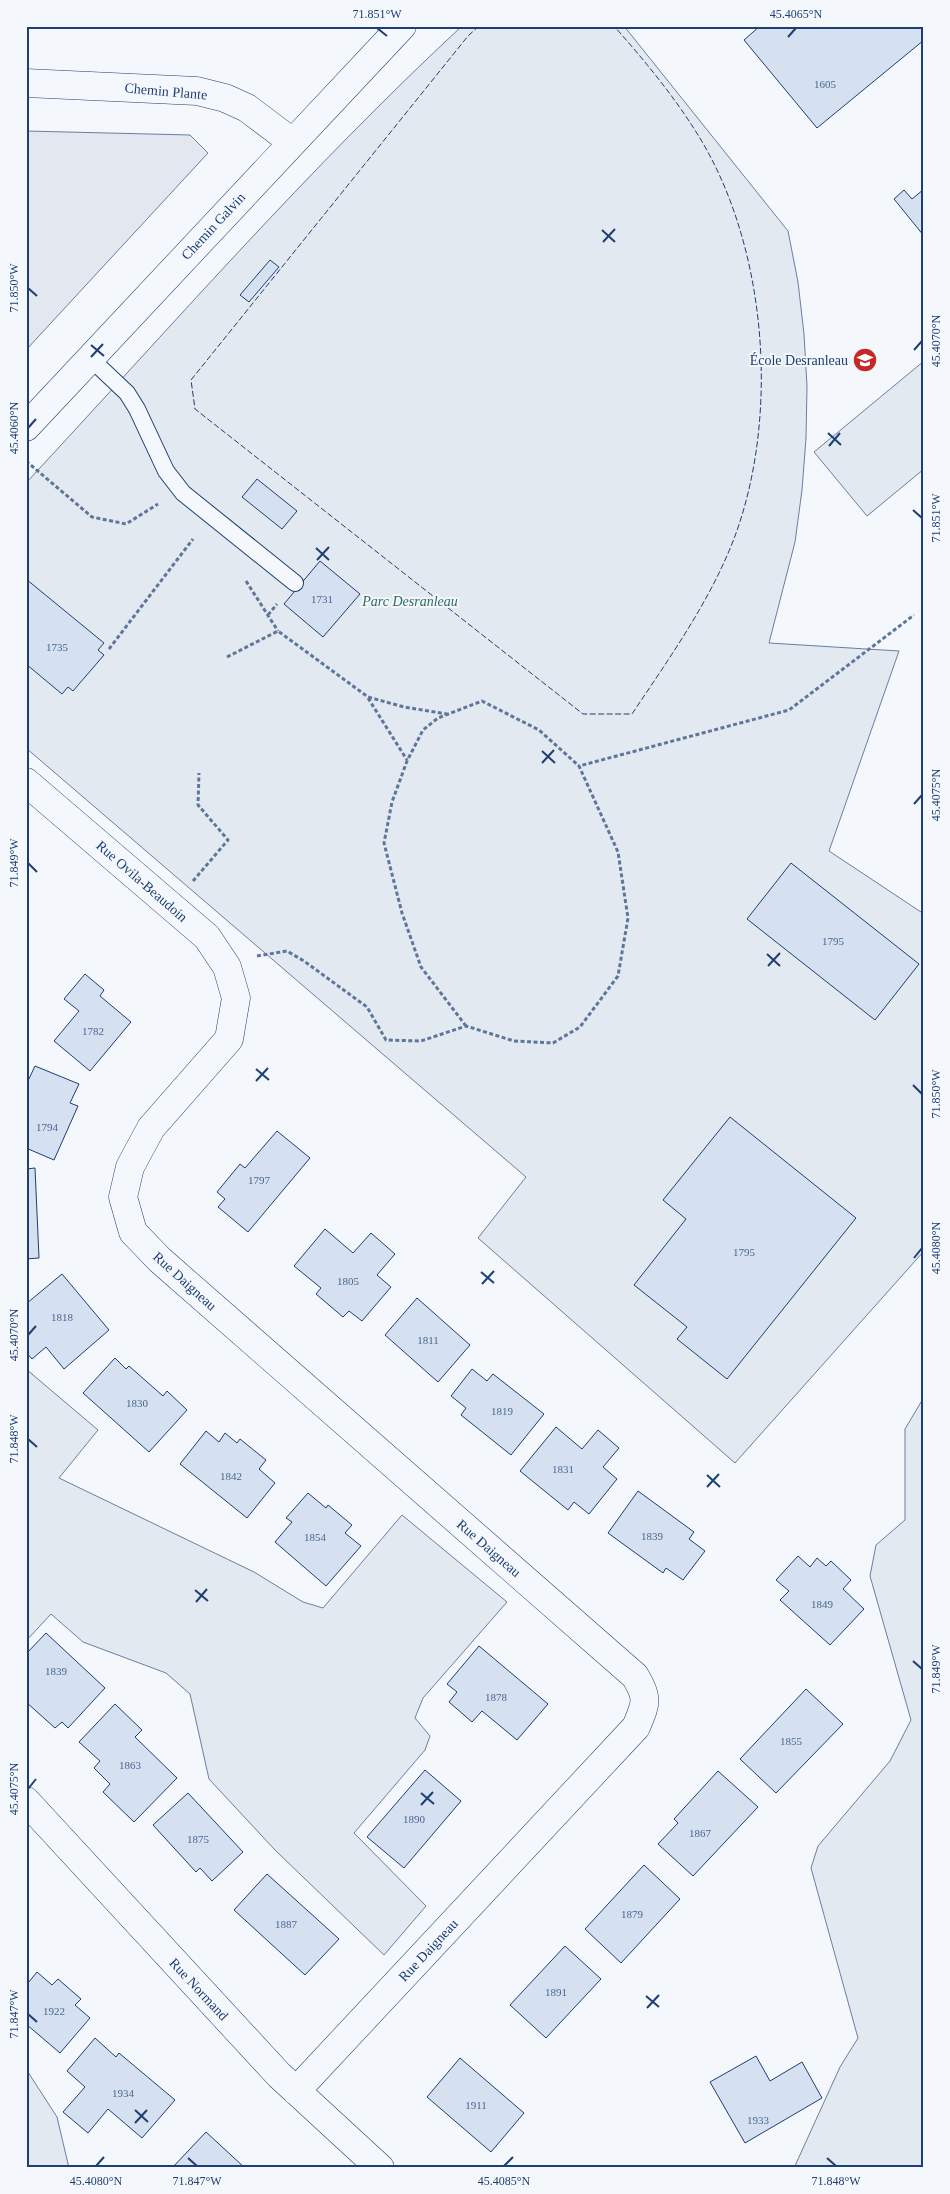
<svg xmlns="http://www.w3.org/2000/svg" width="950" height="2194" font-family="'Times New Roman',serif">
  <rect width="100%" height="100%" fill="#f4f7fb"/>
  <path fill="#e3e9f0" stroke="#687fa3" d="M462 26H624L788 231 798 282 804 334 807 386 806 438 802 490 795 542 769 643 899 651 829 851 924 914V1251L735 1463 478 1238 526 1177 26 748V483C169 329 308 169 462 26Z
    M924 361V469L867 516 814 452Z
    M26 1369 98 1430 59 1478 254 1572 303 1602 323 1608 402 1515 507 1602 423 1698 415 1718 430 1736 425 1750 354 1833 426 1906 384 1955 275 1850 209 1779 190 1694 166 1673 83 1642 51 1614 26 1641Z
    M924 1397V2168H794L840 2067 858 2038 811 1868 818 1846 890 1761 911 1720 870 1576 876 1545 905 1520V1429Z
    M26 2069 57 2117 69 2168H26Z"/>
  <path fill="#e3e8f0" stroke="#687fa3" d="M26 131 190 135 208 153 26 350Z"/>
  <path fill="#d5e0f0" stroke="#1d3f73" d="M760 26H924V40L817 128 744 40Z
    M924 189V236L894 199 904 190 912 199Z
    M270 260 279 267 249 302 240 295Z
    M257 479 297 511 282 529 242 497Z
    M320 561 360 594 323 637 284 604Z
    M26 579 104 643 98 650 104 655 73 691 68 687 62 694 26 664Z
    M791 863 919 964 875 1020 747 919Z
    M85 974 104 990 100 996 131 1022 90 1071 54 1041 79 1011 64 999Z
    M35 1066 79 1084 70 1103 78 1106 54 1160 26 1148V1085Z
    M730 1117 856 1218 727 1379 677 1339 687 1327 634 1285 686 1219 663 1200Z
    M277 1131 310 1158 248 1232 218 1207 225 1199 217 1192 240 1164 245 1168Z
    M35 1168 39 1258 26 1259V1169Z
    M325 1229 353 1253 371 1233 395 1254 377 1275 391 1287 362 1321 349 1311 343 1317 316 1294 321 1288 294 1266Z
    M62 1274 109 1330 64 1369 46 1347 32 1359 26 1352V1304Z
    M417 1298 470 1345 438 1382 385 1335Z
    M115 1358 126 1369 129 1366 163 1396 167 1391 187 1410 149 1452 83 1393Z
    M472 1369 487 1381 493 1374 544 1414 511 1455 461 1415 466 1408 451 1396Z
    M556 1427 582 1449 598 1430 619 1448 603 1467 617 1479 589 1514 574 1502 568 1510 520 1471Z
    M206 1431 219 1442 225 1433 237 1443 240 1439 266 1460 259 1469 275 1483 247 1518 180 1464Z
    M638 1491 694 1532 689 1539 705 1551 683 1580 666 1568 663 1573 608 1533Z
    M308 1493 326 1508 328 1505 352 1525 345 1533 361 1546 326 1586 275 1542 292 1522 286 1518Z
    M798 1556 810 1567 817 1558 826 1566 831 1561 851 1580 843 1589 864 1609 830 1645 780 1600 789 1591 776 1580Z
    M46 1633 105 1688 68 1728 62 1722 55 1728 26 1702V1654Z
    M479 1646 548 1704 517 1740 482 1711 472 1722 449 1702 457 1692 447 1684Z
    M806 1689 843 1724 776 1793 740 1759Z
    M115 1704 142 1730 135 1737 177 1778 134 1822 103 1792 110 1784 94 1768 100 1761 79 1742Z
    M425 1770 461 1801 404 1868 367 1837Z
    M718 1771 758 1807 693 1876 658 1844 678 1823 674 1819Z
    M188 1793 243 1852 212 1881 200 1868 196 1872 153 1825Z
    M644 1865 680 1899 621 1963 585 1929Z
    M267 1874 339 1939 305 1975 234 1910Z
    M565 1946 601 1979 546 2038 510 2005Z
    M37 1972 52 1985 58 1979 81 1999 75 2005 90 2018 60 2053 26 2024V1982L28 1983Z
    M95 2038 116 2057 119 2053 175 2100 142 2138 108 2109 88 2133 63 2112 85 2087 67 2071Z
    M756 2056 770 2081 802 2062 822 2098 745 2143 710 2082Z
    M460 2058 524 2113 491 2152 427 2097Z
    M206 2132 245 2168H172Z"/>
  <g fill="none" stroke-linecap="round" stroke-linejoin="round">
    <g stroke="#1d3f73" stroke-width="18">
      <path id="lane" d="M90 358 127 393 137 409 166 471 183 493 295 583"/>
    </g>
    <g stroke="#1d3f73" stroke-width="29">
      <path id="street" d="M26 83 197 91 225 98 247 108 292 142
        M26 782 207 937 227 967 236 998 229 1039 151 1128 130 1167 123 1197 133 1232 160 1260 635 1676C649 1699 646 1703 636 1727L296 2091
        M26 1801 279 2075 380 2168"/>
    </g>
    <g stroke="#1d3f73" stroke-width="29">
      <path id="secondary" d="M26 427 402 26"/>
    </g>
    <path stroke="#5e769c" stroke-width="3" stroke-dasharray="4 2.5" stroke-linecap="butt" d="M26 461 92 517 126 524 158 504
      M246 581 278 631
      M268 615 277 604
      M109 649 193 539
      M227 657 278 631 368 697 404 707 447 714
      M368 698 407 760
      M193 881 228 840 198 805 199 773
      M257 956 287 951 304 961 367 1007 386 1040 421 1041 466 1026 514 1041 553 1043 580 1027 618 976 628 918 618 852 579 766 789 710 914 615
      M466 1026 421 967 402 913 384 843 392 802 407 761 423 730 438 718 482 701 539 730 579 766"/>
    <use href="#lane" stroke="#f4f7fb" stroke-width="16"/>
    <use href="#street" stroke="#f4f7fb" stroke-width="28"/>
    <use href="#secondary" stroke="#f4f7fb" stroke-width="28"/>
    <path stroke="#1d3f73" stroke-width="1" stroke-dasharray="6 2.5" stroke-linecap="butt" d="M479 26 468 36 191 380 195 409 583 714H632C670 657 711 600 735 536 780 414 767 246 698 135 674 96 644 60 614 26"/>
  </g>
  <path fill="none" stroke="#1d3f73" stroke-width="2" d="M377 28 387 36M788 37 796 28M602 230 615 242M603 242 615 229M28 288 37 296M91 345 104 356M914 350 922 341M91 357 103 344M28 428 36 419M828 433 841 445M829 446 840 433M913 510 922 518M316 548 329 560M317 560 329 547M542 751 555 763M542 763 554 750M914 804 922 795M28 863 37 872M767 954 780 966M768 966 780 953M256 1069 269 1080M256 1081 268 1068M913 1085 922 1094M914 1258 922 1248M481 1272 494 1283M482 1284 494 1271M28 1335 36 1326M28 1439 37 1447M707 1475 720 1487M707 1487 719 1474M195 1590 208 1601M196 1602 207 1589M913 1661 922 1669M28 1789 36 1779M421 1793 434 1804M421 1805 433 1792M646 1996 659 2007M647 2008 659 1995M28 2014 37 2022M135 2110 148 2122M135 2123 147 2110M188 2158 197 2166M827 2158 836 2166M96 2166 104 2157M504 2166 513 2157"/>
  <defs>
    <g id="school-disc" transform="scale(1.25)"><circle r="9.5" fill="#c62828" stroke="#f4f7fb"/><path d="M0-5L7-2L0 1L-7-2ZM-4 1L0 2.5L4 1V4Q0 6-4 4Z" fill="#fff"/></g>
  </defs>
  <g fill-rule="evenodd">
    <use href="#school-disc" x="865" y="360"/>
  </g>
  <g text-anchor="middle" stroke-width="4" stroke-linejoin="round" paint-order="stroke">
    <g font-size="11" fill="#4b6792">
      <text x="825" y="88">1605</text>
      <text x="322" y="603">1731</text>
      <text x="57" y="651">1735</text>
      <text x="833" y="945">1795</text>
      <text x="93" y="1035">1782</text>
      <text x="47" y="1131">1794</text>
      <text x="259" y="1184">1797</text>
      <text x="744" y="1256">1795</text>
      <text x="348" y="1285">1805</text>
      <text x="62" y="1321">1818</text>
      <text x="428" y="1344">1811</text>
      <text x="137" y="1407">1830</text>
      <text x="502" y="1415">1819</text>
      <text x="563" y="1473">1831</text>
      <text x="231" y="1480">1842</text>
      <text x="652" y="1540">1839</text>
      <text x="315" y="1541">1854</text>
      <text x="822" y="1608">1849</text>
      <text x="56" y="1675">1839</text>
      <text x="496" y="1701">1878</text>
      <text x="791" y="1745">1855</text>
      <text x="130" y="1769">1863</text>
      <text x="414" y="1823">1890</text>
      <text x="700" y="1837">1867</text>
      <text x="198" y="1843">1875</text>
      <text x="632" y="1918">1879</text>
      <text x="286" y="1928">1887</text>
      <text x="556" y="1996">1891</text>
      <text x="54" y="2015">1922</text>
      <text x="123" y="2097">1934</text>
      <text x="476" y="2109">1911</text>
      <text x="758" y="2124">1933</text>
    </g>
    <g font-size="14" fill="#1d3f73" stroke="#f4f7fb">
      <text transform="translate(166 91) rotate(5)" y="5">Chemin Plante</text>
      <text transform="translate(213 226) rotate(-47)" y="5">Chemin Galvin</text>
      <text transform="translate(142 881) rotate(41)" y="5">Rue Ovila-Beaudoin</text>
      <text transform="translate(185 1281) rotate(42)" y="5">Rue Daigneau</text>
      <text transform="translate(489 1548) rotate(41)" y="5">Rue Daigneau</text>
      <text transform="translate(428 1950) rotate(-47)" y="5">Rue Daigneau</text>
      <text transform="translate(199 1989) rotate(47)" y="5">Rue Normand</text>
    </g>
    <g font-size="14" fill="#1d3f73" stroke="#f4f7fb" text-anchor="end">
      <text x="848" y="365">École Desranleau</text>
    </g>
    <g font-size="14" font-style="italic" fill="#2c6c60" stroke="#f4f7fb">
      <text x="410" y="606">Parc Desranleau</text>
    </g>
  </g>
  <rect width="950" height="2194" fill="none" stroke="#f4f7fb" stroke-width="55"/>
  <rect x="28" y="28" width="894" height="2138" fill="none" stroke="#1d3f73" stroke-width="2"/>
  <g font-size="12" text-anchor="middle" fill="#1d3f73">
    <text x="377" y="18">71.851°W</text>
    <text x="796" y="18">45.4065°N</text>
    <text transform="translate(14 288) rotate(-90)" y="4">71.850°W</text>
    <text transform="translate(936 341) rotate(-90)" y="4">45.4070°N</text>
    <text transform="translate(14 428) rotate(-90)" y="4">45.4060°N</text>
    <text transform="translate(936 518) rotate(-90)" y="4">71.851°W</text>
    <text transform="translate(936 795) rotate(-90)" y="4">45.4075°N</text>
    <text transform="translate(14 863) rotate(-90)" y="4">71.849°W</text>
    <text transform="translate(936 1094) rotate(-90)" y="4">71.850°W</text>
    <text transform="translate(936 1248) rotate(-90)" y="4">45.4080°N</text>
    <text transform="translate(14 1335) rotate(-90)" y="4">45.4070°N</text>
    <text transform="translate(14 1439) rotate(-90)" y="4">71.848°W</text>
    <text transform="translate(936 1669) rotate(-90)" y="4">71.849°W</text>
    <text transform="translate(14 1789) rotate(-90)" y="4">45.4075°N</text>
    <text transform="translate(14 2014) rotate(-90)" y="4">71.847°W</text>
    <text x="96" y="2185">45.4080°N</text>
    <text x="197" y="2185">71.847°W</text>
    <text x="504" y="2185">45.4085°N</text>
    <text x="836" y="2185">71.848°W</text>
  </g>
</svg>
